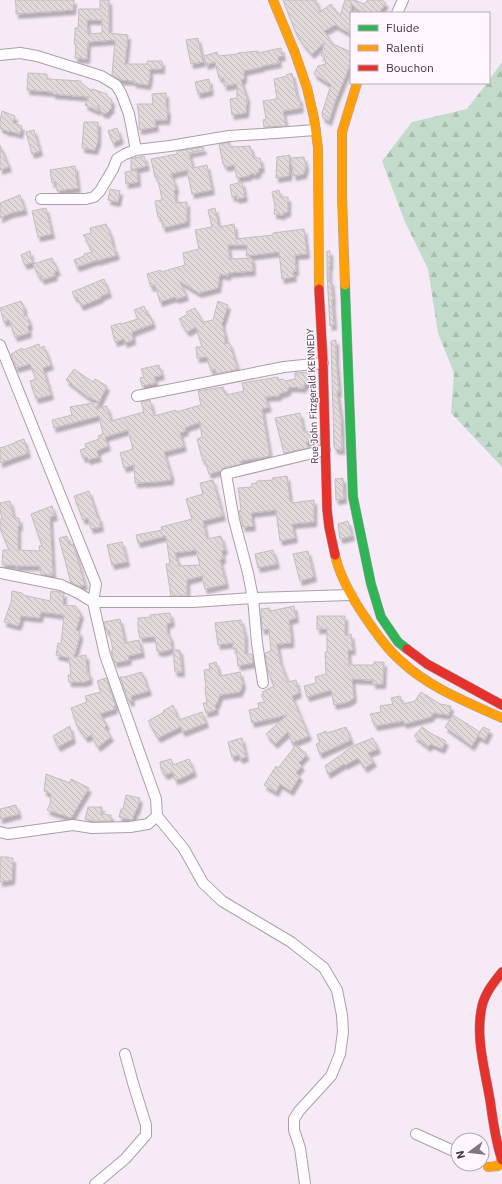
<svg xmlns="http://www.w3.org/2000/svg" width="502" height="1184" font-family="'IBM Plex Sans',sans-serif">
  <defs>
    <pattern id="forest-firs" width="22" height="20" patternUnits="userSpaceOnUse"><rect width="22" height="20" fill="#c2dbca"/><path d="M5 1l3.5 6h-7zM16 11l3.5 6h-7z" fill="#a8bdaf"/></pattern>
    <pattern id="building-back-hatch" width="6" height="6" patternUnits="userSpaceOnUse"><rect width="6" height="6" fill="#e0d8d9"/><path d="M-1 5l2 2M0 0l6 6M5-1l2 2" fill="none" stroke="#c1babb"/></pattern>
    <filter id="shadow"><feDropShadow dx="2.5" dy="4.5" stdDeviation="1" flood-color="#0004"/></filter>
  </defs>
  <rect width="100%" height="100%" fill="#f5eaf5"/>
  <path fill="url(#forest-firs)" d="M502 62V467L451 413 454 373 438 333 428 269 405 222 382 161 412 122 467 109 487 83H489V80Z"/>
  <path fill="url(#building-back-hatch)" stroke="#c4bcbd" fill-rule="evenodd" filter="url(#shadow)" d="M15 0H74L73 10 16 14V6Z
    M100 0H109V33L128 35 125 64H147V61H162V69H150V77L148 85 134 83V81L120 80 112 75 115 40 88 42 87 59 75 58 76 44H74L75 35V28H78L79 9H100ZM87 20H102V33L88 34Z
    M283 0H316L320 12 331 4 340 16 345 0H354L364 4 368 0H382L386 3 379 13H362L351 4V34L335 25 324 31 333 44 351 52V63L335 102 329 121 323 118 322 113 331 85 314 74 318 66 326 64 324 56H321L324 43 312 54 303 44 296 33Z
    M198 38 203 62 191 64 186 40Z
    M281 48 283 56 278 57 279 63 262 66V67L244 71V79L241 80 247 98 246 113 232 115 230 99 237 98V84L224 86V78H219L215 62 206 65 204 56 217 52 218 56 238 54V53L258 51V53Z
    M28 73 47 74V79L81 81V83L92 91V89L107 94V96L112 100 111 109 106 114 101 112 98 105V111L85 105 89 97 53 94V92L27 90Z
    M292 73 297 97H299L301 108 283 111 286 126 264 127 263 120 266 119 263 101 277 99 274 79 287 76 286 75Z
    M209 79 211 91 198 94 195 82Z
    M166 93V106L168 111 167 120H155L156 127 139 130V115L137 104H153L152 94Z
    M2 111 15 116 13 123 22 126 20 134 9 131V132L0 128V121Z
    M84 122H98V141L95 150 82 148Z
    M117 128 121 139 113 143 108 131Z
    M34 130 40 151 32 154 26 132Z
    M230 142V147L250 146 254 158H260L262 168 258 169 259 172 254 175 253 173 248 176 237 178 234 165 226 167 225 165 223 164 219 144Z
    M0 145 9 167 0 170Z
    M203 147 204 150 189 153 193 168 207 165 212 190 192 194 187 170 171 174 175 184 176 190H174L176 203 187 202V222L163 228 162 220H161L160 217H158L155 201 162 200 160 189 157 177H155L151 159 177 154V151Z
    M290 155 289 176 276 178 277 157Z
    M144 156 147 166 131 170V159Z
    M304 157 306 166 304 174 294 176 290 158Z
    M75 166 78 188 57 191 56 182 52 183 50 170Z
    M137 170 138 182 126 184 125 172Z
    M242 182 245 197 237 199 236 196 232 197 230 185Z
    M110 189 120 191 118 202 108 200Z
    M279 190 281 197H288V212L283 213V215L274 214 275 206 272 192Z
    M20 195 25 210 11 213 0 218V203Z
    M46 208 52 234 38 237 32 211Z
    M215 208 219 227 234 224 236 239 273 235V233L304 229 307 254 295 255 296 271H293L294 277 282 279 279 252 246 256 247 245H228L230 259 252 258 253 271 228 273V276L220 274 218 288 199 293 179 281 184 290 186 296 176 299 175 297 160 302 155 285 151 287 147 274 161 270V272L185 265 183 253 199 249 195 230 212 227 208 210Z
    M106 224 111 236 113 247H114L117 255 97 261V260L77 267 74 260 84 256V254L92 252 86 239 83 235 91 233 90 228Z
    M30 251 31 257 34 262 25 265 23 261 21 255Z
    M327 251H330V266H329V281H331L333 300H332L334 325 330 326 327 273Z
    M52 258 58 271 54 272 55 276 42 280 41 276 39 277 33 264Z
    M104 279 109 293 101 296V298L81 306 77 297 75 298 72 292Z
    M21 301 24 307V316L27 315 30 325 28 326 29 333 15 337 9 320 4 322 0 308Z
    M218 301 228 305 222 324 225 335V344L229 342 238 369 216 374 215 369 211 371 207 357 197 358 196 347H202L196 327 187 332 179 319 188 314 186 312 195 308 203 322 213 320Z
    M144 306 148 316 150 315 153 324 132 332 133 340 125 343 124 339 115 342 111 326 121 323V324L138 319 134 310Z
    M336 340V357L339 392H337L341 419 342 450 335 449 334 446 331 341Z
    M39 344 40 348 44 346 51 365 43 368 51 395 36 399 30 381 36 379 30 364 16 368 11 354 22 348 23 350Z
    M159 365 162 375 154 377 156 383 142 386 140 378 144 377 141 369Z
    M74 369 93 382 95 379 107 386 96 409 107 406V409H108L111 421 144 412 141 402 150 400 154 416 176 410V412L201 405 198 391 223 387 226 395 244 391 242 383 278 377 279 380 283 379 285 381 295 379V373L310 372 309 384H304V388L289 387 288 391 279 394V396L265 397 269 407 262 409 270 456 241 461V464L224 468 220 471 209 474 205 460 203 461 197 439 202 437 200 422 185 428 186 431 180 433 184 447 164 452 171 475V480L155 482 135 483 134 465 124 468 120 453 133 449 128 430 105 437 108 446 97 451 99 457 88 460 87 457 83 458 80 450 86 448 85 444 99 439 98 436 103 434 99 416 54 428 52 420 72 415 70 407 99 402 88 397 66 380Z
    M300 413 304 432 316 431V440L306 442 308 448 284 453 275 418Z
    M24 439 28 453 0 463V448L15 443V442Z
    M287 476 290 501H291L292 503 314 500V522L292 524 295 538 280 541 276 510 251 513 253 526 243 527 239 511H241L240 501 238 488 252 487 251 484 257 483V481L273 480 272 478Z
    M343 478 344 499 336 500 335 479Z
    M213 480 223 516 203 521 207 539 221 536 225 550H222L223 559 220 560 226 584 205 589 202 576 187 580V596H171L166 564H170L166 536 138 543 136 535 162 530 161 527 192 519 186 499 203 494 200 483ZM196 550 200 565 179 566 175 553Z
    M89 491 98 518 99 517 101 527 91 529 88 518 83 520 74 496Z
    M10 501 14 518H19L20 526H18V550L40 551 39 546H42L31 514 52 506 55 516 50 517 53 575 41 574 40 566H17V569L16 566 14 565H2L3 550H9L0 528V520L2 519 0 510V503Z
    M348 521 352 536 340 539 338 524Z
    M67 536 69 545 73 544 75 551H76V553L85 585 79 586 71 583 59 538Z
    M122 542 127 562 112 565 107 545Z
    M273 550 277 564 258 568 255 554Z
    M308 551 314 577 300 581 293 554Z
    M12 591 22 593 23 595 50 601 51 591 60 592 64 593 63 605 76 606 81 614 76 630 79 631 80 636 74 657 86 655 87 673H89L90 680 84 682H69L68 675H71L69 658 56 655 58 643 61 644 64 615 41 612 40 618 21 616 20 622 18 626 4 622 11 602Z
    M294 606 296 618 289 620 291 635V643L277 644 280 661 288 682 296 680 299 693 292 696 309 736 292 743 288 732 275 744 266 734 287 715 252 723 249 710 259 708 258 703 265 702 261 695 264 694 262 692 274 686 268 672 265 653 271 651 269 629 262 630 261 609 270 608V611Z
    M170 613 172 622 167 624V632L170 636 172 649 162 652 157 651 155 637 140 638 138 629V618L151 617 150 615Z
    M317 616H345V635L351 634 353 650H348L349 665H374V662H384L383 684H373V680L352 679 354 698 348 702 334 705 331 690 307 697 304 686 316 683 315 677 326 674 325 652H327V629H317Z
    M120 619 125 643 139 640 142 653 128 656 129 660 115 663 111 651 113 650 109 631H106L104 622Z
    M241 620 245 635V654H252L253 663 238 666 236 648 233 649V643L218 645 215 623Z
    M173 650H180L182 672H175Z
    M216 662 220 676 240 672 243 684 240 692 220 695 217 704 215 705 216 710 206 713 203 703H207L205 688H206L204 670 210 669 209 664Z
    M142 672 149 691 131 696 132 701 129 702 120 677H124Z
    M106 678 116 706H114L115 709 100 714 107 725 105 727 111 737 98 747 91 735 86 738 77 726 71 708 87 702 85 696 101 692 97 681Z
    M421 692 440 704 451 706 449 715 433 713 431 717 404 724 403 721 375 726 370 714 381 712 380 706 393 704 391 698 400 696 403 704 415 701Z
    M173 705 179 720 202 712 206 723 183 732 180 727 158 738 148 721 164 712 163 711Z
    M453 715 480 732 472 746 445 727Z
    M70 726 73 739 58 747 53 736Z
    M346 727 351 740 320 754 316 744 320 743 317 735 326 731 327 733Z
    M422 727 432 734 446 741 442 749 431 744 428 747 414 736Z
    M483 727 490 730 485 740 478 736Z
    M242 738 246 757 240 759 239 755 232 757 228 742Z
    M373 738 378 749 368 753 374 762 365 768 358 758 345 765 344 764 328 774 325 766 353 746Z
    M296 745 307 754 299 763 302 766 296 773 300 776 291 791 280 784 276 792 264 785 276 766 278 768Z
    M171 759 173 765 189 759 194 772 180 779 175 780 173 772 165 775 161 769 160 762Z
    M46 774 70 783 71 779 89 788 71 818 47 810 50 804 51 794 44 791Z
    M126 795 140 798 137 810H136L132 820 119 817 121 809H123Z
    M16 805 19 814 0 819V809Z
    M88 807H102L101 814 111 815V821H93L85 819Z
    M0 857H9L10 858H13L12 880 0 882Z"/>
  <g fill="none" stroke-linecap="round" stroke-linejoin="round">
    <g stroke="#a9a0a9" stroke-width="12">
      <path id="street" d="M397 13 403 0
        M0 55 20 53 37 56 101 76 116 85 121 93 129 114 136 150
        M41 199H86L94 197 100 191 113 169 117 159 125 154 136 150 170 146 229 136 276 133 315 130
        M0 345 96 584 93 602 105 655 156 799 157 816 148 824 130 827 92 828 73 825 8 834 0 832
        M137 396 284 367 323 363
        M1 573 61 585 78 593 93 602H193L253 598 351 595
        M263 683 257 643 253 598 248 573 234 520 226 474 325 450
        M157 816 184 849 203 883 222 901 291 942 324 968 337 990 342 1015 343 1032 340 1054 331 1076 299 1111 294 1119V1130L300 1148 305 1184
        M416 1134 458 1153
        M95 1184 125 1159 146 1135V1125L133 1083 125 1054"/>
    </g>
    <g stroke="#a9a0a9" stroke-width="10">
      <path id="fast" d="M345 285 353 497 371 584 381 617 398 642 407 649"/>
    </g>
    <g stroke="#a9a0a9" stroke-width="10">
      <path id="slow" d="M273 0 295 53 307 88 314 118 318 148 319 289
        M345 285 342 196V132L357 83
        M335 555C340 577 352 598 365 617 376 633 387 649 402 662 430 688 467 702 502 718
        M488 1167 498 1166 501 1162V1158"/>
    </g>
    <g stroke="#a9a0a9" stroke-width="10">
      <path id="jam" d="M319 289 323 363 327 509 329 527 335 555
        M407 649 427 664 502 705
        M502 972C494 982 485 993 482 1006 475 1037 485 1070 490 1100 493 1120 495 1140 502 1160"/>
    </g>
    <use href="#street" stroke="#fefcfe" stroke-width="10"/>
    <use href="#fast" stroke="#30b455" stroke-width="9"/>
    <use href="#slow" stroke="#ff9f0a" stroke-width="9"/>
    <use href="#jam" stroke="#e5322d" stroke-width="9"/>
  </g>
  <g text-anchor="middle" stroke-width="3" stroke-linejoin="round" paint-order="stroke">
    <g font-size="10" fill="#423941" stroke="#fff6ff">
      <text transform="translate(312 396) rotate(-92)" y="4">Rue John Fitzgerald KENNEDY</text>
    </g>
  </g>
  <rect x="350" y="12" width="140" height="72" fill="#fff6ff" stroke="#b3aab3"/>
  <rect x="358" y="25" width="20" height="6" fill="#30b455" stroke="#b3aab3"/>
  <text x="386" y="32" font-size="12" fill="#423941">Fluide</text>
  <rect x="358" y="45" width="20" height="6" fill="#ff9f0a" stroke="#b3aab3"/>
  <text x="386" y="52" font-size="12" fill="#423941">Ralenti</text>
  <rect x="358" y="65" width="20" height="6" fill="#e5322d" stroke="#b3aab3"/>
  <text x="386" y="72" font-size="12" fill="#423941">Bouchon</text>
  <g transform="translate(470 1152) rotate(255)"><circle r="19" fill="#fff6ff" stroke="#b3aab3"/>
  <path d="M0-3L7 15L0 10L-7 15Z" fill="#817780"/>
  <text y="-6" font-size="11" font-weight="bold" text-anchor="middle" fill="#423941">N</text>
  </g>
</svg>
